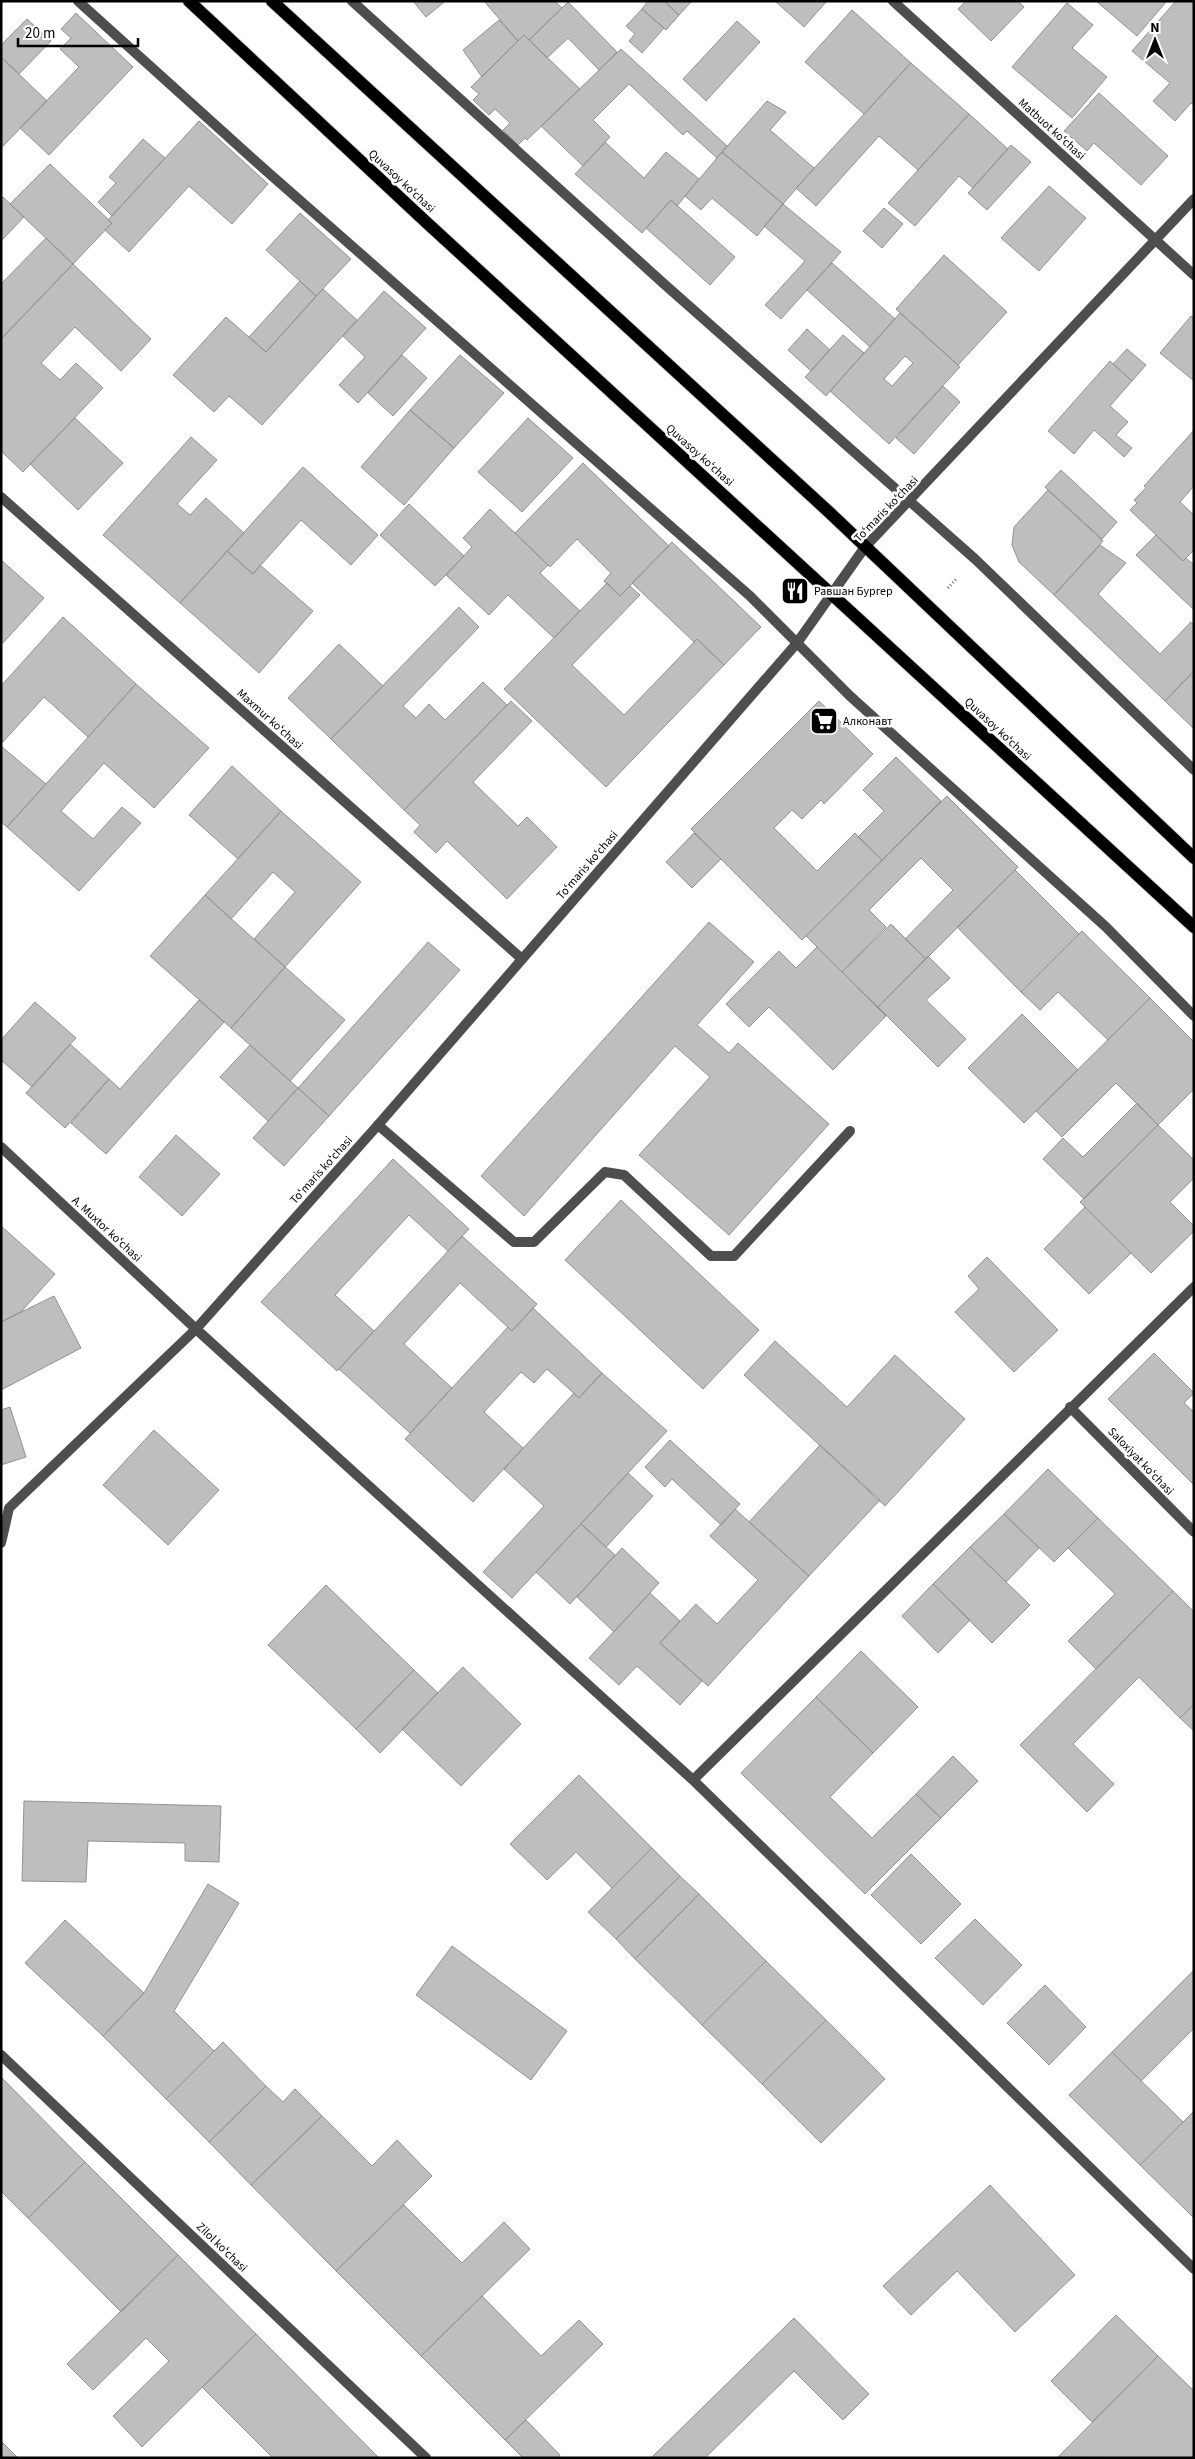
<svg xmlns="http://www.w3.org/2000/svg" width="1195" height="2459" font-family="'Source Sans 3',sans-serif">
  <rect width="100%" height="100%" fill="#fff"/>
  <path fill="#bebebe" stroke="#929292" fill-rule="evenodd" d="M413 1H442L443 3 426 17Z
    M484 1H555L562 8 529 40 524 35 518 41Z
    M648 1H664L679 15 666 30 642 9Z
    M664 1H692L679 15Z
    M775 1H827L804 27Z
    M966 1H1018L1024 7 991 41 958 9Z
    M1096 1H1167L1137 36Z
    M1176 1H1194V105L1191 103 1175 121 1153 101 1170 83 1132 51Z
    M568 2 617 52 599 70 568 38 547 58 529 40Z
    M1067 3 1093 25 1072 48 1107 77 1072 118 1012 67Z
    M642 9 664 28 642 53 629 41 635 34 626 26Z
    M852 10 911 63 864 114 805 62Z
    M76 13 133 67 49 155 20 128 79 67 60 49 71 38 61 29Z
    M27 19 51 41 19 74 1 57V45Z
    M499 20 518 41 482 77 463 50Z
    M737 21 760 42 706 101 683 79Z
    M524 35 580 89 527 140 525 138 518 145 503 130 510 123 495 109 489 115 473 100 479 94 471 87Z
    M621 49 727 146 717 158 687 131 683 135 629 84 593 120 610 137 583 166 541 126Z
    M1 57 47 101 1 148Z
    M911 63 969 114 918 170 879 136 816 206 796 188Z
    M1099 93 1168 156 1141 185 1094 143 1087 151 1064 131Z
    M767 101 786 112 770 130 814 168 783 204 722 152Z
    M969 114 1008 149 973 188 959 176 915 226 888 203Z
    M199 121 268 184 232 224 189 186 129 252 105 230 112 223 108 220Z
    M143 139 165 158 112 216 98 202 116 183 109 177Z
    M605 142 644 178 666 152 699 179 677 206 671 200 642 233 575 174Z
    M1011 145 1031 162 987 210 968 193Z
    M722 152 783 204 757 236 712 198 701 210 685 196Z
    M50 164 112 223 73 264 10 204Z
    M1049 186 1086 218 1039 271 1001 238Z
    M3 197 24 217 1 241V199Z
    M671 200 735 257 710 285 646 228Z
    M783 204 841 252 781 319 765 305 805 261 764 226Z
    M884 208 903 224 882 248 863 231Z
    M300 213 351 259 316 296 266 250Z
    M46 238 73 264 1 339V284Z
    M944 255 1007 312 958 365 896 309Z
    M832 263 895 319 870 347 807 290Z
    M73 264 151 339 121 371 75 327 41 363 60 380 76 363 103 388 23 472 1 451V339Z
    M300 281 316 296 266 352 249 337Z
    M323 289 357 320 262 425 229 396 214 412 173 375 226 317 266 352Z
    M384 291 426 328 358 403 339 385 365 357 343 336Z
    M900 313 960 367 889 444 830 391ZM905 356 913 363 892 386 884 379Z
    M1191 316 1194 318V381L1160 353Z
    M807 329 830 350 811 371 788 350Z
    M843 335 864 353 826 396 805 377Z
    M1127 349 1146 365 1132 381 1113 364Z
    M402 355 427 378 393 416 368 393Z
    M460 355 504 393 454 448 410 410Z
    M1110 361 1132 381 1110 406 1128 422 1116 435 1132 448 1124 457 1094 430 1074 454 1048 431Z
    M943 386 960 402 914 454 896 438Z
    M410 410 454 448 404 505 361 467Z
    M75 418 123 463 78 510 30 464Z
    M528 418 573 458 522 512 478 472Z
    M1194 430V486L1180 502 1194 515V550L1183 561 1130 510 1137 503 1134 500 1146 488 1144 486Z
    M191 437 217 460 177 504 190 515 206 498 244 533 180 603 103 535Z
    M583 463 669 546 620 596 604 581 611 573 577 539 550 567 515 533Z
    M303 467 378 535 351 565 301 520 253 574 227 551Z
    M1061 470 1117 522 1102 539 1045 487Z
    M1048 490 1103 541 1054 595 1019 562 1012 545 1014 527Z
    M409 504 464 556 435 586 380 535Z
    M490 509 548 565 540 573 580 611 554 638 508 595 489 615 446 575 472 547 463 538Z
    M1156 535 1183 561 1186 558 1194 565V610L1136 555Z
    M672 542 761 627 724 665 697 639 694 642 632 583Z
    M1100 545 1126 563 1098 594 1160 654 1191 622 1194 625V671L1165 701 1054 595Z
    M227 551 253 574 260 565 313 611 259 673 180 603Z
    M1 560 44 598 3 643 1 642Z
    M607 583 620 596 630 586 640 595 572 665 624 715 697 639 724 665 606 787 504 689Z
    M459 607 479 627 403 706 416 718 429 704 445 720 483 682 507 705 404 810 331 739Z
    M63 617 136 684 88 737 44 697 1 744V686Z
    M339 644 383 686 331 739 288 698Z
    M1194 671V729L1165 701Z
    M136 684 209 748 154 808 104 763 61 811 93 839 122 807 141 823 79 891 7 827Z
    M511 701 532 721 473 782 518 826 527 817 557 847 507 899 447 841 436 853 414 832 420 825 404 810Z
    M819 701 873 754 824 804 821 800 802 819 792 810 774 828 817 871 855 833 882 860 802 940 691 829Z
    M1 746 46 784 7 827 1 822Z
    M896 757 941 801 882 860 858 837 884 811 863 790Z
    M232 766 281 811 238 859 189 815Z
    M947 796 1018 867 926 959 905 939 953 890 921 858 869 910 886 927 842 972 806 936Z
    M281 811 361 882 285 967 254 939 295 892 273 872 231 919 205 895Z
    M694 833 721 859 692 888 666 862Z
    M1015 870 1079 934 1021 992 957 927Z
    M205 895 285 967 231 1028 150 956Z
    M709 922 754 962 697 1025 729 1053 738 1043 829 1124 729 1235 639 1155 710 1077 675 1046 524 1216 481 1176Z
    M891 924 926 959 878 1007 842 972Z
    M1082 931 1150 998 1108 1040 1058 992 1040 1010 1021 992Z
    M428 942 460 970 329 1116 298 1088Z
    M817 947 886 1016 833 1070 769 1007 749 1027 726 1004 779 951 796 968Z
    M928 956 950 978 926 1000 966 1039 938 1067 878 1007Z
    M285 967 345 1020 290 1081 231 1028Z
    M1150 998 1194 1042V1089L1158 1125 1116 1083 1062 1137 1036 1111Z
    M199 1000 224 1022 106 1154 71 1123 109 1079 120 1089Z
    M35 1002 76 1038 32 1087 1 1060V1040Z
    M1022 1014 1078 1070 1024 1123 968 1068Z
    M70 1044 109 1079 65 1128 26 1093Z
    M250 1045 298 1088 268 1121 220 1077Z
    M298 1088 329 1116 284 1166 253 1138Z
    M1137 1103 1158 1125 1084 1199 1043 1159 1063 1138 1083 1157Z
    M1158 1125 1194 1160V1178L1170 1202 1194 1226V1231L1151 1273 1080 1202Z
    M176 1135 220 1174 182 1216 139 1177Z
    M393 1159 469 1229 448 1251 409 1215 335 1295 374 1331 337 1371 261 1302Z
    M621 1200 759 1330 703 1389 565 1260Z
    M1085 1207 1131 1253 1089 1294 1044 1249Z
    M1 1226 55 1274 21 1312 1 1322Z
    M462 1236 537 1304 512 1331 460 1283 404 1344 452 1388 410 1433 339 1369Z
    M987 1257 1058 1330 1014 1372 955 1312 979 1289 968 1276Z
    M54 1296 81 1348 1 1390V1322Z
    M533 1308 602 1373 579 1398 547 1369 534 1383 521 1372 484 1412 523 1448 473 1502 405 1439 508 1327 512 1331Z
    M775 1341 847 1407 895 1355 965 1419 885 1506 744 1375Z
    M1154 1353 1194 1393 1184 1403 1194 1412V1485L1108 1399Z
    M602 1373 667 1431 512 1598 483 1572 544 1506 504 1469 574 1393 579 1398Z
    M10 1407 26 1457 1 1465V1410Z
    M154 1430 219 1490 168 1545 103 1485Z
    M670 1440 740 1504 721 1525 672 1479 665 1487 645 1467Z
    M820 1445 880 1500 809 1576 749 1522Z
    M1048 1469 1098 1518 1054 1562 1004 1514Z
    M628 1473 653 1496 606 1547 581 1524Z
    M735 1509 809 1576 708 1686 660 1643 696 1604 717 1624 758 1580 710 1536Z
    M1004 1514 1039 1548 1006 1582 970 1547Z
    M1098 1518 1173 1591 1096 1669 1068 1641 1115 1594 1068 1548Z
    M581 1524 615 1555 570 1604 536 1572Z
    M970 1547 1030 1605 992 1643 933 1584Z
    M622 1548 659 1583 614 1632 577 1597Z
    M933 1584 970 1620 938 1653 902 1616Z
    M326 1585 414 1670 356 1729 268 1645Z
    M1173 1591 1194 1612V1704L1180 1718 1139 1677 1073 1744 1114 1784 1087 1812 1020 1745Z
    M650 1593 680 1621 660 1643 702 1681 680 1705 637 1666 619 1685 589 1658Z
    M861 1651 918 1707 873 1753 816 1697Z
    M463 1667 521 1724 461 1786 402 1729Z
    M414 1670 438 1693 380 1753 356 1729Z
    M816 1697 873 1753 830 1797 872 1838 916 1794 941 1818 865 1894 741 1773Z
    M1194 1704V1731L1180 1718Z
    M953 1756 978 1781 941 1818 916 1794Z
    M579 1775 652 1848 612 1888 576 1852 547 1880 510 1844Z
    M24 1801 221 1806 219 1862 185 1861V1843L88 1841 86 1882 22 1881Z
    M652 1848 680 1876 616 1939 588 1912Z
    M911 1854 961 1904 921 1944 871 1895Z
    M680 1876 699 1894 635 1959 616 1939Z
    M208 1884 239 1903 174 2011 214 2051 166 2099 103 2036 144 1993Z
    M699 1894 766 1961 702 2025 635 1959Z
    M975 1919 1022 1965 983 2005 935 1958Z
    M65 1920 144 1993 103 2036 25 1963Z
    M452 1946 567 2031 531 2080 416 1995Z
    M766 1961 826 2020 762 2084 702 2025Z
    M1194 1970V2028L1141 2081 1112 2052Z
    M1045 1985 1086 2027 1049 2065 1007 2023Z
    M826 2020 885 2079 821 2143 762 2084Z
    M223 2042 266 2086 209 2142 166 2099Z
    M1112 2052 1183 2122 1140 2165 1069 2095Z
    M1 2077 85 2162 28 2218 1 2191Z
    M266 2086 283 2102 295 2089 322 2116 251 2185 209 2142Z
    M1194 2111V2218L1140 2165Z
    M322 2116 372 2166 397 2140 432 2176 336 2271 251 2185Z
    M85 2162 178 2255 121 2312 28 2218Z
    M990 2185 1075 2275 1015 2332 957 2271 911 2315 883 2286Z
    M404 2205 462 2263 504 2222 530 2249 421 2356 336 2271Z
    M178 2255 256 2334 142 2447 113 2416 169 2361 146 2338 93 2390 67 2364Z
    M482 2296 541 2356 579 2320 603 2344 505 2440 421 2356Z
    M1116 2315 1158 2356 1092 2422 1051 2381Z
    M794 2318 869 2394 843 2420 794 2371 705 2458H651Z
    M256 2334 379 2458H273L202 2387Z
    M1158 2356 1194 2391V2458L1058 2457Z
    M526 2420 560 2455 558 2458H523L505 2440Z
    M2 2442 18 2458H1Z"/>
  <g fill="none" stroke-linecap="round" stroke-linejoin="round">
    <g stroke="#dbdbdb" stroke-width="14">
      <path id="primary" d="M189 1 426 222 1194 927
        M272 1 830 513 1194 858"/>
    </g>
    <path stroke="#707070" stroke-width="3" stroke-dasharray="1 2.5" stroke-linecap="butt" d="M948 588 957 578"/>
    <path stroke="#4e4e4e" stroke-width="10" d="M78 1 263 168 750 596 850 696 1106 927 1194 1016
      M352 1 663 283 975 559 1194 770
      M378 1125 514 1242H534L605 1172 624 1175 711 1256H734L850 1131"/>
    <path stroke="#4e4e4e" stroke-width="10" d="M893 1 1194 275
      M1 497 522 959
      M1 1147 196 1329 693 1780 1194 2269
      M1070 1407 1194 1532
      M1 1543 9 1508 196 1329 378 1125 797 643 865 547 1194 199
      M693 1780 1194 1287
      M1 2055 426 2458"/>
    <use href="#primary" stroke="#000" stroke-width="12"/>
  </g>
  <defs>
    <g id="restaurant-square" transform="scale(1.4375)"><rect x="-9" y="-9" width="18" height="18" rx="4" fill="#000" stroke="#fff"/><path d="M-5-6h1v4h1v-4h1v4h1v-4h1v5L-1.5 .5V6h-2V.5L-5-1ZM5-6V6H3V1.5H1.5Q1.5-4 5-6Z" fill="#fff"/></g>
    <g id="supermarket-square" transform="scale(1.4375)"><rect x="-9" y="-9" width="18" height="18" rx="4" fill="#000" stroke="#fff"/><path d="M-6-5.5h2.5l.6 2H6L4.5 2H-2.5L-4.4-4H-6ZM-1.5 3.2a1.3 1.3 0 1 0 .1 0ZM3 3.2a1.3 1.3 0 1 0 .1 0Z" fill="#fff"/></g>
  </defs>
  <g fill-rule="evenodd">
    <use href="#restaurant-square" x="795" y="591"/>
    <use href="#supermarket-square" x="824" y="721"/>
  </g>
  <g text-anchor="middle" stroke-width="5" stroke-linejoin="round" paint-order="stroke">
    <g font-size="12" fill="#000" stroke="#fff">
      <text transform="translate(1052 129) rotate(42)" y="4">Matbuot koʻchasi</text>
      <text transform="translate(402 181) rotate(43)" y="4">Quvasoy koʻchasi</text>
      <text transform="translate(700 455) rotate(42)" y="4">Quvasoy koʻchasi</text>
      <text transform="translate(886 509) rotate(-46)" y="4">Toʻmaris koʻchasi</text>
      <text transform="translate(270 719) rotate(42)" y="4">Maxmur koʻchasi</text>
      <text transform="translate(998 729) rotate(43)" y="4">Quvasoy koʻchasi</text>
      <text transform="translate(587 865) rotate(-49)" y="4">Toʻmaris koʻchasi</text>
      <text transform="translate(321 1170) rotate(-48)" y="4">Toʻmaris koʻchasi</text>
      <text transform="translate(107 1229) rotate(43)" y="4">A. Muxtor koʻchasi</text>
      <text transform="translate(1141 1461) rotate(46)" y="4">Saloxiyat koʻchasi</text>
      <text transform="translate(222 2247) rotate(44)" y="4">Zilol koʻchasi</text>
    </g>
    <g font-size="12" fill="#000" stroke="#fff" text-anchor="start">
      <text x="814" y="595">Равшан Бургер</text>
      <text x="843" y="725">Алконавт</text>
    </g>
  </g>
  <rect width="1195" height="2459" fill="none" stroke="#000000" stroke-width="5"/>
  <g transform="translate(1155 40)" stroke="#ffffff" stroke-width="4" paint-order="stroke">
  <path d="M0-4L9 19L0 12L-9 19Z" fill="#000000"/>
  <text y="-8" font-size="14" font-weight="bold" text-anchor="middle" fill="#000000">N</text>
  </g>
  <path d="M18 38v8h120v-8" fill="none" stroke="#000000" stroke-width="2.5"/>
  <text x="25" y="38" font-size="15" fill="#000000" stroke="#ffffff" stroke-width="4" paint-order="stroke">20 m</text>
</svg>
